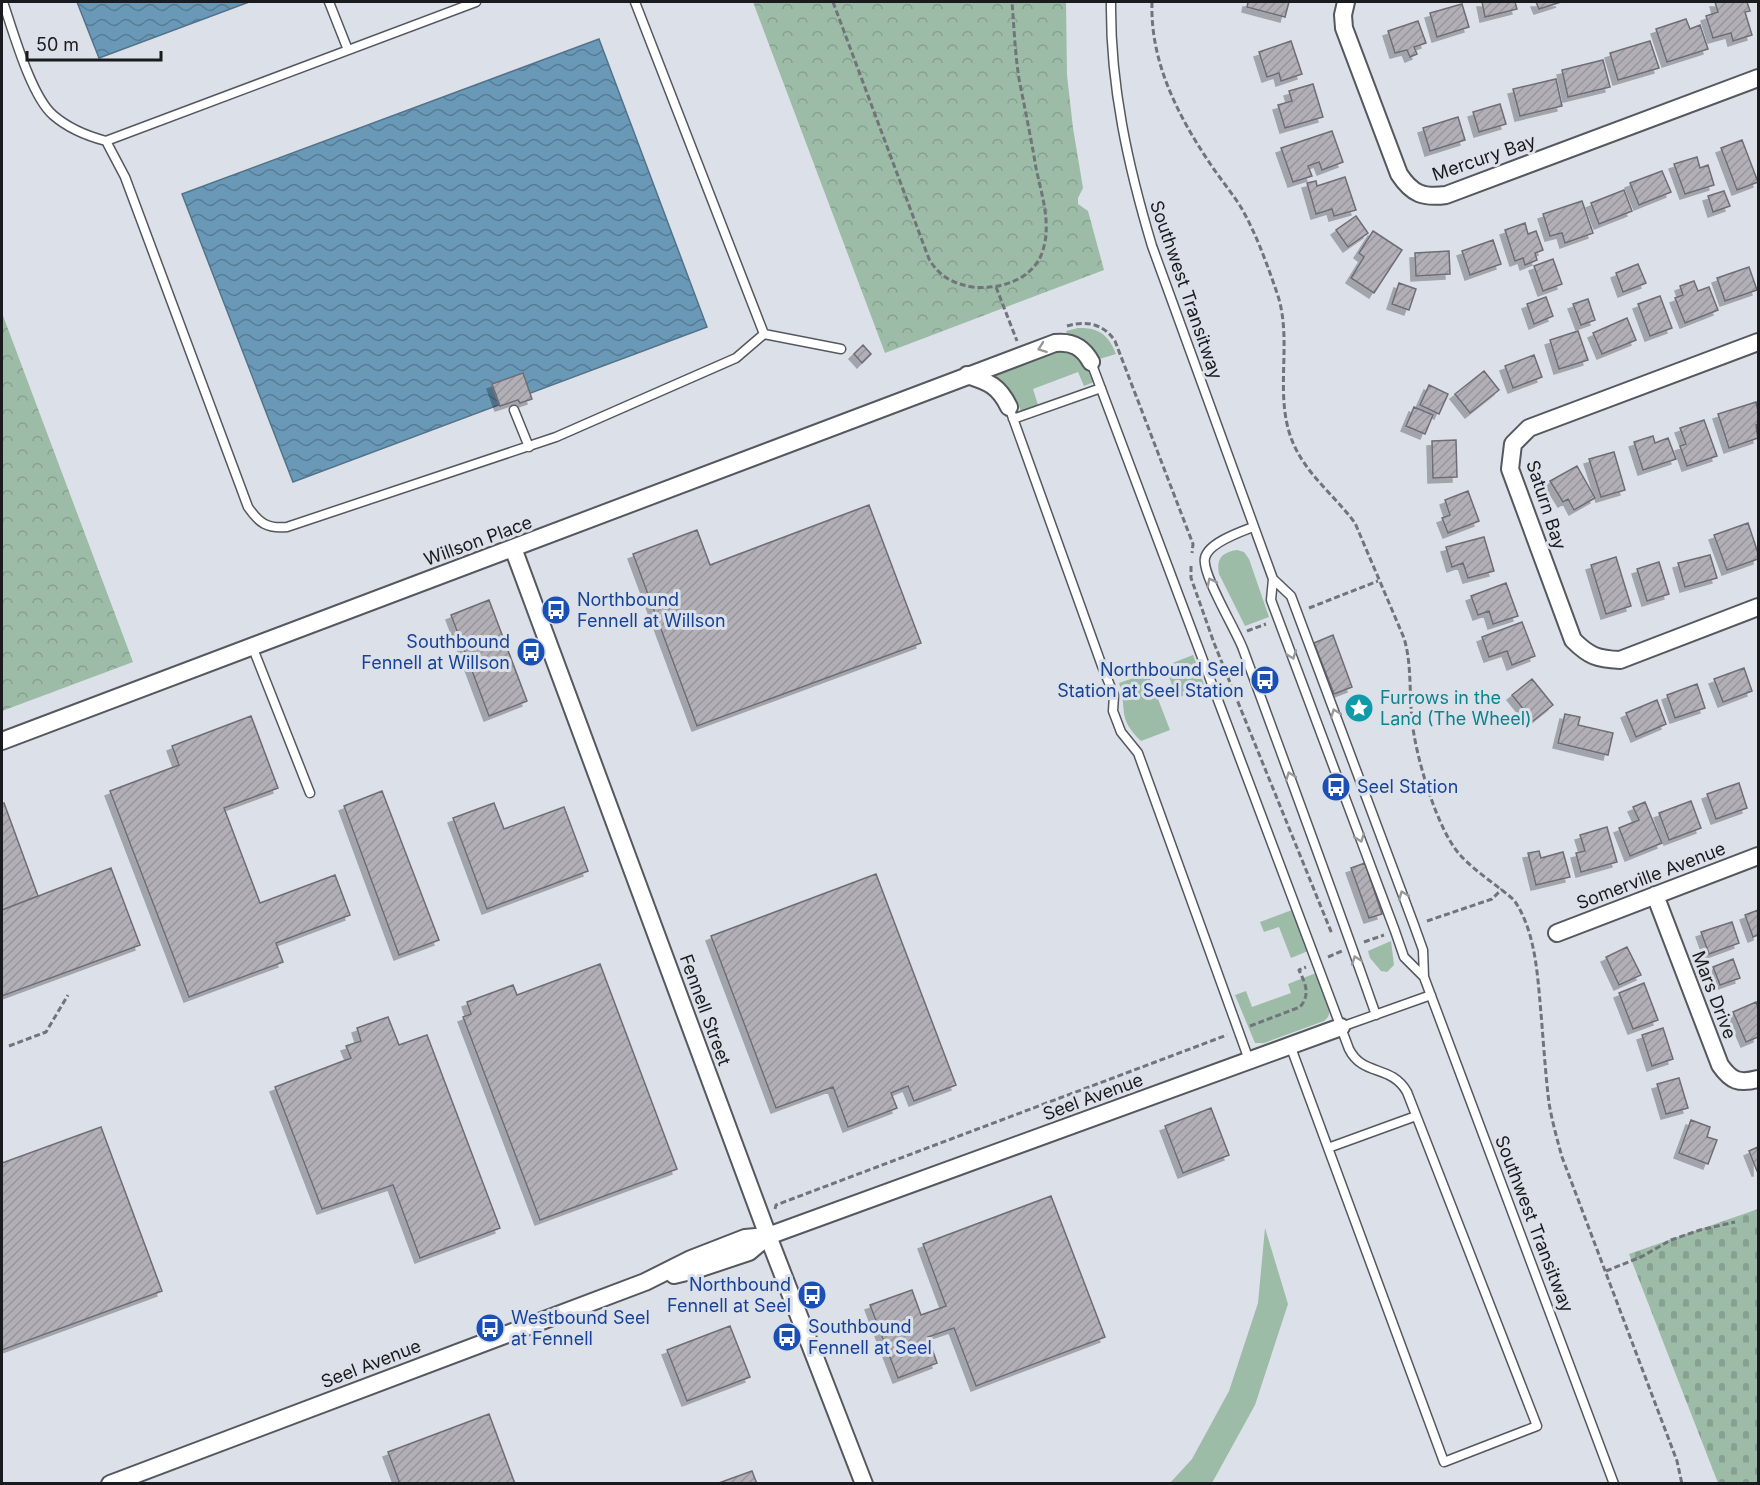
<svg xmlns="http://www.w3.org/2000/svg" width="1760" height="1485" font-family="Inter,sans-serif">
  <defs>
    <pattern id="cemetery-stones" width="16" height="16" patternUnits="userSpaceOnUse" patternTransform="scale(1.5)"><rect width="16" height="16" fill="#9cbca7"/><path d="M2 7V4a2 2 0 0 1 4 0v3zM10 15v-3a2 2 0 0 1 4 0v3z" fill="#86a18f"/></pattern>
    <pattern id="park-crowns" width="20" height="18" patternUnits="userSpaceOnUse" patternTransform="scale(1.5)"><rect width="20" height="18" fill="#9cbca7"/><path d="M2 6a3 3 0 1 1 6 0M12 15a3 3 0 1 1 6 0" fill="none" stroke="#86a18f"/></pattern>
    <pattern id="water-waves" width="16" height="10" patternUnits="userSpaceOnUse" patternTransform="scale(1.5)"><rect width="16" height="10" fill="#6a99b8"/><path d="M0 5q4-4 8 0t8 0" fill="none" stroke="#567c95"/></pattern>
    <pattern id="building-hatch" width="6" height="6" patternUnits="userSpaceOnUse" patternTransform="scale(1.5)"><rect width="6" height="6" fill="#b2afb7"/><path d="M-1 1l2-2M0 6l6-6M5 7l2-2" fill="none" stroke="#98969d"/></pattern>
    <filter id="shadow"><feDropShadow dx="-5" dy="5" stdDeviation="0" flood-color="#0004"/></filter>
  </defs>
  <rect width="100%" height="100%" fill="#dce0e8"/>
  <path fill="#9cbca7" d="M1078 328C1098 327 1109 335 1116 354L1096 360C1089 346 1084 336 1067 334L1066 331Z
    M1055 349C1080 352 1086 360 1094 382L1084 386 1078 372 1033 389 1038 405 1021 412 1018 403 1013 400 1008 389 995 376 997 370Z
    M1237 550 1244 552 1249 559 1269 617 1245 626 1219 574C1216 559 1222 552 1237 550Z
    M1193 655 1205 687 1177 698 1165 666Z
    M1148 673 1170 730 1141 741C1116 717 1128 710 1119 683Z
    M1292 910 1308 951 1291 958 1279 927 1264 932 1260 922Z
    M1391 941 1394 965 1387 972 1381 971 1370 958 1368 951Z
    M1316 973 1329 1007C1330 1014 1329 1017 1324 1021L1264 1043H1255L1235 995 1246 991 1252 1007 1291 993 1288 984Z
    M1265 1228 1288 1304 1255 1405 1212 1483H1170L1192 1459 1229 1391 1258 1303Z"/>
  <path fill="url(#cemetery-stones)" d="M1758 1209V1483H1718L1629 1254Z"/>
  <path fill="url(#park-crowns)" d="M753 2H1066L1067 75 1073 128 1083 188 1078 198V204L1088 211 1104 270 885 353Z
    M2 313 133 662 2 711Z"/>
  <path fill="url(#water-waves)" stroke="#52738a" stroke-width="1.5" d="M77 2H249L99 58Z
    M599 39 707 327 293 482 182 194Z"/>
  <path fill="url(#building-hatch)" stroke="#706d75" stroke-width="1.5" filter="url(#shadow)" d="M1248 2H1289L1285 17 1247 7Z
    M1482 2H1515L1517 9 1485 17Z
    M1536 2H1561L1539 9Z
    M1715 2H1747L1750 11 1745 12 1752 35 1733 41 1731 33 1713 38 1706 16 1718 12Z
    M1462 4 1469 27 1437 37 1430 13Z
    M1686 19 1690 29 1700 25 1708 49 1667 62 1656 29Z
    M1418 21 1426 43 1414 47 1417 54 1410 57 1407 50 1395 53 1388 31Z
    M1291 41 1302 74 1281 81 1279 73 1267 77 1259 52Z
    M1650 41 1659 68 1618 80 1610 53Z
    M1603 60 1610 87 1568 97 1562 70Z
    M1556 79 1562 106 1520 116 1513 89Z
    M1313 84 1323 117 1285 128 1278 105 1292 101 1289 91Z
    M1500 104 1506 124 1479 132 1473 112Z
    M1458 117 1465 140 1430 151 1423 128Z
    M1332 131 1343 162 1322 170 1319 162 1308 166 1312 176 1293 182 1281 148Z
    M1742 140 1758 182 1737 190 1721 148Z
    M1697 157 1700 168 1708 165 1714 185 1685 194 1674 164Z
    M1662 171 1671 192 1639 205 1630 183Z
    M1345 177 1356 210 1334 216 1332 209 1316 214 1307 183 1316 181 1317 186Z
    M1624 190 1632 211 1599 224 1591 203Z
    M1724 191 1730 206 1713 212 1708 196Z
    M1582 201 1593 233 1565 243 1562 233 1550 236 1543 214Z
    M1356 216 1368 233 1348 247 1336 230Z
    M1525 223 1528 234 1536 231 1543 250 1535 253 1537 260 1525 265 1523 258 1515 261 1505 230Z
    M1373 231 1402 250 1374 293 1351 278 1364 257 1359 253Z
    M1493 240 1501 264 1470 275 1462 251Z
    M1449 251 1450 274 1416 276 1415 253Z
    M1553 259 1562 284 1543 291 1534 266Z
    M1638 264 1646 283 1623 292 1616 273Z
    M1749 267 1757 290 1725 301 1717 278Z
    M1694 281 1698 291 1709 287 1718 310 1685 323 1675 298 1683 295 1680 286Z
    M1399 283 1416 289 1409 310 1392 304Z
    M1660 296 1672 328 1650 336 1638 304Z
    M1546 297 1553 316 1534 324 1527 304Z
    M1588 299 1595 320 1581 325 1573 304Z
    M1627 318 1636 340 1602 354 1593 333Z
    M1578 331 1588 360 1559 369 1550 340Z
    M863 345 871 354 862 363 854 354Z
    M1534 355 1542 377 1513 388 1505 366Z
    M1484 371 1499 390 1470 413 1455 394Z
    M523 373 532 399 520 403 518 400 500 406 492 384Z
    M1429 385 1448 394 1439 414 1420 405Z
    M1756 402 1758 411V424L1756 425 1758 438 1729 448 1718 414Z
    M1414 407 1433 415 1425 434 1406 426Z
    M1704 420 1717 456 1687 466 1680 446 1686 444 1680 428Z
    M1653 436 1655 443 1668 438 1676 459 1643 470 1634 442Z
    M1456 440 1457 477 1433 478 1432 441Z
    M1614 452 1625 490 1601 497 1589 459Z
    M1577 466 1595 498 1574 510 1568 499 1563 502 1550 481Z
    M1468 491 1479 521 1448 533 1442 518 1450 515 1445 500Z
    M869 505 921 643 697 726 633 554 697 530 710 565Z
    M1748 523 1758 553V559L1727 570 1714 535Z
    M1484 537 1494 571 1468 578 1463 563 1452 567 1446 547Z
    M1710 555 1717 578 1685 587 1678 563Z
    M1616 557 1631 606 1606 614 1591 565Z
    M1659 562 1669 594 1647 601 1637 569Z
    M1506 583 1518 616 1493 624 1489 611 1478 615 1471 596Z
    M489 600 527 701 489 716 451 615Z
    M1522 622 1535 656 1512 665 1507 651 1489 657 1482 637Z
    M1333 635 1352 687 1334 694 1314 643Z
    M1744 668 1752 691 1723 702 1714 679Z
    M1532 679 1553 705 1533 721 1512 695Z
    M1697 684 1705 708 1675 718 1667 695Z
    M1657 700 1666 724 1636 737 1626 713Z
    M1565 714 1580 717 1578 725 1613 733 1608 755 1558 743Z
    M251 716 278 788 224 808 260 903 335 875 350 915 276 943 283 962 189 997 110 791 179 765 172 746Z
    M1739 783 1747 808 1716 819 1707 794Z
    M382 791 439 940 399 955 344 806Z
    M1691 801 1701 828 1669 840 1659 813Z
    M1645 802 1662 843 1630 856 1619 828 1639 820 1633 807Z
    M4 803 38 896 2 910V804Z
    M494 803 504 829 564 807 588 871 487 909 453 818Z
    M1607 827 1617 862 1581 872 1576 853 1585 851 1580 835Z
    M1539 851 1541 858 1563 852 1570 877 1536 885 1528 853Z
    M1365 863 1382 914 1369 918 1351 868Z
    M111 868 140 945 2 996V910Z
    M876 874 956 1085 914 1101 908 1086 891 1093 897 1108 848 1127 833 1087 776 1108 711 936Z
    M1758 910V935L1753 937 1745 915Z
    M1732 922 1739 943 1709 954 1701 932Z
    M1627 947 1641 975 1619 985 1606 957Z
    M1733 959 1740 978 1720 985 1713 967Z
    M600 964 677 1169 540 1220 463 1017 471 1014 467 1002 513 985 517 995Z
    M1644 983 1658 1020 1633 1029 1619 993Z
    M1756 1002 1758 1007V1037L1746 1042 1733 1012Z
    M388 1017 399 1045 427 1035 500 1228 420 1258 393 1185 322 1209 275 1087 351 1058 346 1046 361 1041 357 1028Z
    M1663 1028 1673 1059 1652 1066 1642 1035Z
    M1679 1078 1688 1108 1666 1114 1657 1084Z
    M1211 1108 1229 1155 1183 1173 1165 1126Z
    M1691 1120 1710 1127 1707 1137 1717 1140 1708 1164 1679 1153Z
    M101 1127 162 1291 2 1350V1163Z
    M1758 1147V1171H1757L1749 1151Z
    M1051 1196 1105 1337 976 1386 954 1328 928 1337 937 1363 898 1378 870 1305 912 1290 921 1315 946 1306 923 1244Z
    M730 1326 750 1377 687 1401 667 1350Z
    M489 1414 515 1484H400L388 1452Z
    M752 1471 757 1484H716Z"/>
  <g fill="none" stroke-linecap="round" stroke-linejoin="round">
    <g stroke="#55585f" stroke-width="11">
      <path id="lane" d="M3 2C13 31 31 96 53 115 69 129 87 136 106 141L125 177 248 507C259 523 267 529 287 527L556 437 736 358 764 334 841 349
        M329 2 348 50
        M635 2 764 334
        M1111 2C1110 85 1128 166 1152 246L1273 579 1271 600 1395 931 1404 957 1424 977
        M106 141 476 2
        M1091 362 1349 1049C1363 1077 1391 1064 1407 1092L1537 1426 1444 1462 1290 1045
        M1009 407 1102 666 1114 695 1113 711 1121 732 1138 753 1249 1060
        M514 410 529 447
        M1013 419 1101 388
        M1253 527C1240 532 1208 543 1205 558 1201 573 1236 630 1243 649 1288 771 1333 893 1376 1015
        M1273 579 1291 596 1414 925 1423 950 1424 977 1614 1484
        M252 646 310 793
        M1341 1027 1431 995
        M1328 1148 1416 1116"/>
    </g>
    <g stroke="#55585f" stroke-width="20">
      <path id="street" d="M1346 2 1343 15 1344 28 1399 174C1412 194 1423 198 1446 195L1758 78
        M1758 342 1529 428 1513 444 1510 469 1573 640C1589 656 1597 659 1620 660L1758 607
        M967 375C989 382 999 386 1009 407
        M513 548 768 1236 864 1484
        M2 741 1055 343C1072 341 1083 347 1091 362
        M1655 895 1720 1065C1731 1081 1739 1084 1758 1079
        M1557 933 1758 856
        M674 1275 695 1270 749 1252 768 1236
        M110 1484 645 1282 691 1259 745 1238 768 1236 1341 1027"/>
    </g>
    <path stroke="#717479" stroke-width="3" stroke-dasharray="6 3" stroke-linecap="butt" d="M833 2 929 259C939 276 953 284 973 287 999 290 1032 280 1042 253 1052 225 1042 196 1036 168 1031 138 1025 109 1019 79 1015 53 1014 27 1012 2
      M1152 2C1150 62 1178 116 1211 165 1221 180 1233 194 1242 209 1257 236 1267 264 1277 293 1294 342 1272 397 1294 445 1308 476 1335 496 1355 523L1404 638C1412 665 1409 692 1412 720 1415 754 1437 831 1461 856 1477 873 1497 885 1514 900 1534 929 1537 968 1540 1002 1543 1035 1545 1070 1549 1103 1552 1121 1557 1139 1562 1157L1677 1461 1682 1484
      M996 287 1017 341
      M1067 326C1086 320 1104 324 1115 341L1193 544 1192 553
      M1191 566V578L1214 643 1332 934
      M1309 608 1378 581
      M1247 631 1266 624
      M1427 921 1492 899 1502 889
      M1364 942 1384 935
      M1328 957 1342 951
      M1250 1026 1300 1007C1311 994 1305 983 1299 970L1306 967
      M9 1046 46 1032 68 995
      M775 1209 776 1205 1227 1035
      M1606 1271 1641 1257 1671 1240 1700 1230 1735 1222"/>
    <use href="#lane" stroke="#fff" stroke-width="8"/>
    <use href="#street" stroke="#fff" stroke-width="16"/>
  </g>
  <defs><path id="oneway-chevron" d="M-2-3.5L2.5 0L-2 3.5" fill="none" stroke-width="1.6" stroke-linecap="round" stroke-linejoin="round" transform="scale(1.5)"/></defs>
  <g stroke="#98989a">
    <use href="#oneway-chevron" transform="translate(1042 348) rotate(160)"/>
    <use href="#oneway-chevron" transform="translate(1211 582) rotate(-116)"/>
    <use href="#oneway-chevron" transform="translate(1292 655) rotate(70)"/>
    <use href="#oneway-chevron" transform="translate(1335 713) rotate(-111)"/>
    <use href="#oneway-chevron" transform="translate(1290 776) rotate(-110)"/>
    <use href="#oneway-chevron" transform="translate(1360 838) rotate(70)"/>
    <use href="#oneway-chevron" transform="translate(1403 895) rotate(-111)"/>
    <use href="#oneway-chevron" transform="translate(1356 960) rotate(-110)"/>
  </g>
  <defs>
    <g id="bus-disc" transform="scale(1.5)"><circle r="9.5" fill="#1a4fb4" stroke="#dce0e8"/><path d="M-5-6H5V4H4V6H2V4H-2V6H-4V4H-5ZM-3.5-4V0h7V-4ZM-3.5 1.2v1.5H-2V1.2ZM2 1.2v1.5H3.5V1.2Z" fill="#fff"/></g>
    <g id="sight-disc" transform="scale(1.5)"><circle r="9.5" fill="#0f9aa8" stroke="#dce0e8"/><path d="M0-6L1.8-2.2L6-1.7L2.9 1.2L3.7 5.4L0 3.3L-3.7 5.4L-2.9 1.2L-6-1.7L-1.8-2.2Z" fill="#fff"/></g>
  </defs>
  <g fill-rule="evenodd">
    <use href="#bus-disc" x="556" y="610"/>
    <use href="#bus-disc" x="531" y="652"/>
    <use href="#bus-disc" x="1265" y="680"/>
    <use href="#sight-disc" x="1359" y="708"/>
    <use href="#bus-disc" x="1336" y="787"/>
    <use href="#bus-disc" x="812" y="1295"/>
    <use href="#bus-disc" x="490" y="1328"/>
    <use href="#bus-disc" x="787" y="1337"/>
  </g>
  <g text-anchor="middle" stroke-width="6" stroke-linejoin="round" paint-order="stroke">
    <g font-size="18" fill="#191b1e" stroke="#dce0e8">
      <text transform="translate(1484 158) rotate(-19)" y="6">Mercury Bay</text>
      <text transform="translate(1186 290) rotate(71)" y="6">Southwest Transitway</text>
      <text transform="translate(1546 505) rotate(72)" y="6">Saturn Bay</text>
      <text transform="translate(478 541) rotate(-20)" y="6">Willson Place</text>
      <text transform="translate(1651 876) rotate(-21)" y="6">Somerville Avenue</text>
      <text transform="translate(1714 995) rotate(69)" y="6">Mars Drive</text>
      <text transform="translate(705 1010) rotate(70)" y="6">Fennell Street</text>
      <text transform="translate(1093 1097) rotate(-20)" y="6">Seel Avenue</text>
      <text transform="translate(1534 1224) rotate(69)" y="6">Southwest Transitway</text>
      <text transform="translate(371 1364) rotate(-21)" y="6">Seel Avenue</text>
    </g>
    <g font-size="18" fill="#164399" stroke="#dce0e8" text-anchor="start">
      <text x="577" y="606">Northbound<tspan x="577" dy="21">Fennell at Willson</tspan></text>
      <text x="510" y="648" text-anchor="end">Southbound<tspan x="510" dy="21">Fennell at Willson</tspan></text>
      <text x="1244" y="676" text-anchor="end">Northbound Seel<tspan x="1244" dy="21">Station at Seel Station</tspan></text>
      <text x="1357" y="793">Seel Station</text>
      <text x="791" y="1291" text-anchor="end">Northbound<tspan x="791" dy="21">Fennell at Seel</tspan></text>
      <text x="511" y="1324">Westbound Seel<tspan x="511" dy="21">at Fennell</tspan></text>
      <text x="808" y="1333">Southbound<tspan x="808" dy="21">Fennell at Seel</tspan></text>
    </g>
    <g font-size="18" fill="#0d838f" stroke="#dce0e8" text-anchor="start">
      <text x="1380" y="704">Furrows in the<tspan x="1380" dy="21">Land (The Wheel)</tspan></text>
    </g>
  </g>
  <rect width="1760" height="1485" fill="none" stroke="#191b1e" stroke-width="6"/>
  <path d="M27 51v9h134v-9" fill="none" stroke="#191b1e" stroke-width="3"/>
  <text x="36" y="51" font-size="18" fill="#191b1e" stroke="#dce0e8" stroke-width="4.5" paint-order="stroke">50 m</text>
</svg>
